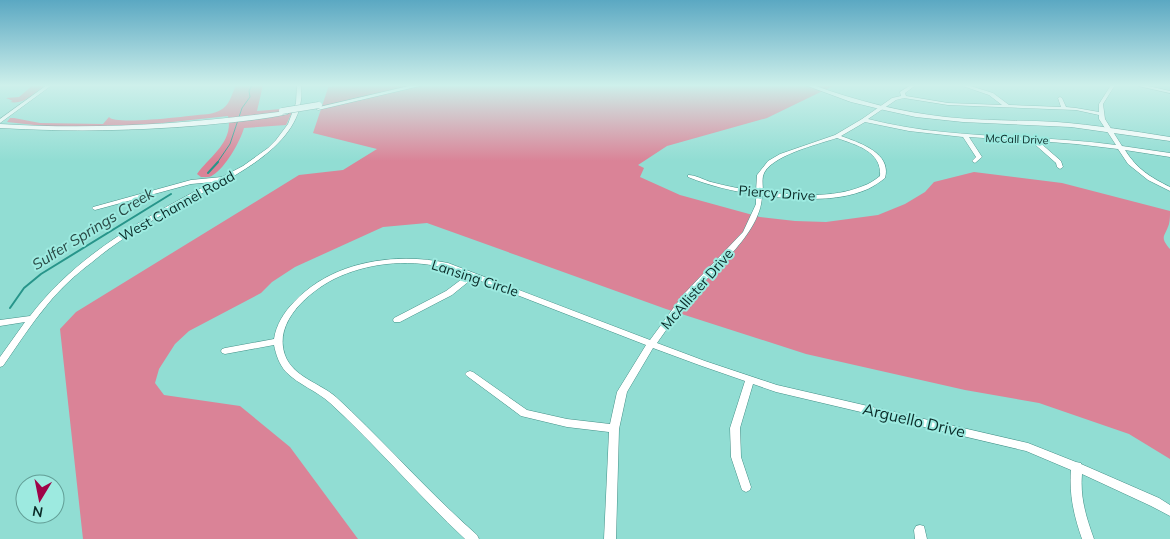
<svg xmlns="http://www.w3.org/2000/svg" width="1170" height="539" font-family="Mulish,sans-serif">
  <rect width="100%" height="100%" fill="#91ddd3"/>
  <path fill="#da8397" d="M33 85H45C35 93 24 105 10 102L13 101 6 98 19 97Z
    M236 85H263L257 111 294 108 286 125 244 128C240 142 225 168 213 175 210 178 205 177 201 177L197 174C210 156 234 142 228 116L125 127H53L7 122 10 118H14L40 123 103 124 109 117C116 126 194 115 209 114 229 110 229 101 236 85Z
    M329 85H835L767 118 667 146 638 165 644 168 640 177 680 195 760 217 795 221 826 222 878 215 905 204 925 192 934 182 974 172 1062 183 1170 211C1170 215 1170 220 1169 224 1165 237 1159 236 1170 249V459L1129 434 1039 403 965 390 806 354 666 309 427 223 383 227 295 267 272 282 261 293 189 331 175 344 159 369 155 383 164 395 240 406 290 447 358 539H83L60 329 76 312 299 175 343 170 377 149 313 133Z"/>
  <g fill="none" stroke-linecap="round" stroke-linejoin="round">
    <path stroke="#27958a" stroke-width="1" d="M217 163 230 144 242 108 250 97 249 91 252 85"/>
    <path stroke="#27958a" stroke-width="2" d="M208 173 218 162
      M10 308 24 288 41 274 171 194"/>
    <g stroke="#449188" stroke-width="1">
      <path id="minor" d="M47 85H52L0 123V119Z
        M297 85H301C301 90 302 95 301 100 295 153 217 184 176 207 147 223 117 241 91 263 75 275 60 289 47 305 31 324 17 346 3 366L0 367V357L25 322 0 326V320L30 316C77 254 146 217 213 182L191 184 95 210 93 209 92 208 93 207 191 180 222 177 243 166 268 148 276 140 288 124 296 103Z
        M323 85H335C332 87 326 87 323 85Z
        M911 85H916L905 93 906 96 948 103 1002 105 989 95 960 85H967L993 93 1009 105 1061 107 1058 98 1060 97 1062 98 1066 107 1076 108 1099 112V104L1111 85H1115L1103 104 1105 119 1122 146 1170 153V157L1125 150C1137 169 1150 177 1170 187V191L1148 180 1128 164 1118 149 1076 144 1038 141 1061 161 1063 167 1060 169 1057 167 1056 163 1031 141 969 137 982 157 975 163 972 161 976 157 963 137 909 131 865 122 841 136C860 143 892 153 885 178 880 182 874 186 868 189 836 203 797 199 762 196 761 234 712 271 689 298 678 312 668 328 657 343L705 361 777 385 1028 443 1076 462 1081 463V464L1159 498 1170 505V516L1151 506 1082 474C1080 497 1086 517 1094 539H1082C1074 516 1069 495 1071 470L1026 451 776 392 753 384 740 428 741 457 751 487 750 490 746 492 742 490 731 457 730 428 745 381 699 365 653 348 627 392 619 429 616 539H604L609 432 567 427 521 416 467 376 465 374 467 372 470 371 473 372 527 410 567 419 610 424 617 392 646 345 473 278 452 295 400 322H394L393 320 394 318 446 291 466 276C458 273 450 269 442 267 406 259 367 263 334 279 309 292 273 322 285 355 293 377 320 383 336 397 357 416 376 436 396 456 422 483 449 510 477 535L479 539H465C418 495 377 446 330 403 317 391 299 385 286 372 279 364 276 355 274 345L225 354 222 353 221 351 222 349 225 348 274 339C276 325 284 312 294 302 332 261 395 252 448 263L650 340 683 295 743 232 756 204V195C733 191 710 186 688 177V175C696 175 704 180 711 182 726 186 741 189 756 191L757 175 768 161 780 154 835 135 862 119 892 98 901 96 900 92ZM904 98 948 105 1076 110 1099 115V119L1116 145C1034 134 949 140 868 119L896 100ZM837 138C856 145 882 151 880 176 875 180 869 184 863 186 832 199 795 195 763 192 763 187 762 181 763 176 768 156 819 144 837 138Z
        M1134 85H1144L1170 91V93Z
        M920 525 924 526 927 539H915L914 530 916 526Z"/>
    </g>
    <g stroke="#449188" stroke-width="1">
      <path id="major" d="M413 85H424L318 110 315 108Z
        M805 85H813C857 101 901 112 946 117 983 121 1020 120 1057 122 1095 125 1132 131 1170 137V141L1071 127 963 122 916 117 884 110 851 102Z
        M286 111 288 112V114C261 120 233 122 205 125 137 131 69 132 0 128V124C96 130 191 124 286 111Z"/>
    </g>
    <use href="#minor" fill="#fff" fill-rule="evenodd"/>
    <use href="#major" fill="#fff" fill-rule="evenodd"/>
    <g stroke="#449188" stroke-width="7" stroke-linecap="butt">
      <path id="major-bridge" d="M282 111 319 105"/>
    </g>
    <use href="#major-bridge" stroke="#fff" stroke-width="6"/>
  </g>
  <linearGradient id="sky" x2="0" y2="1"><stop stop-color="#5ba8c2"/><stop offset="0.53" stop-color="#cef0eb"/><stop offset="1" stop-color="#cef0eb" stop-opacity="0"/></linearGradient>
  <rect width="1170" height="161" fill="url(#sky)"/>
  <g text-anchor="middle" stroke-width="4" stroke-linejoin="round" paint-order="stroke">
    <g font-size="11" fill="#0a2b28" stroke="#9deae0">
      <text transform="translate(1017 139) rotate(2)" y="4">McCall Drive</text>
    </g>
    <g font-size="14" fill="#0a2b28" stroke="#9deae0">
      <text transform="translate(777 193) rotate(4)" y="5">Piercy Drive</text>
      <text transform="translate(177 206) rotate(-29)" y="5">West Channel Road</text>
      <text transform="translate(475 278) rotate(18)" y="5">Lansing Circle</text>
      <text transform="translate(697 289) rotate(-49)" y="5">McAllister Drive</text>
    </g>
    <g font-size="15" font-style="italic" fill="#2a4a46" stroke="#9deae0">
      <text transform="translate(93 229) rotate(-32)" y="5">Sulfer Springs Creek</text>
    </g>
    <g font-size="16" fill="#0a2b28" stroke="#9deae0">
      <text transform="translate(914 420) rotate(13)" y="6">Arguello Drive</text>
    </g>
  </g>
  <g transform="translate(40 499) rotate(190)"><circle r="24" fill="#9deae0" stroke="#629e96"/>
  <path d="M0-4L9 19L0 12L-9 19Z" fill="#9f0348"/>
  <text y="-8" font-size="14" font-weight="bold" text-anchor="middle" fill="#0a2b28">N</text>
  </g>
</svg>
